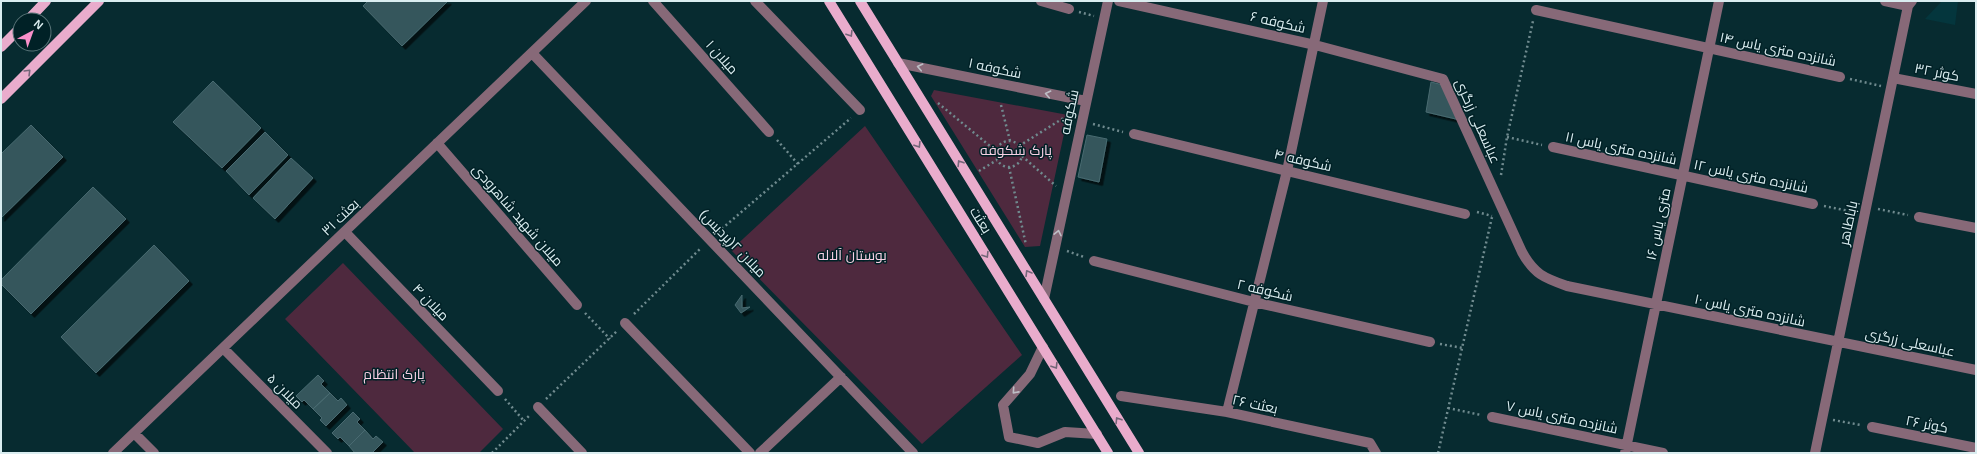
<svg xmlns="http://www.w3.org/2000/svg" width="1977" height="454" font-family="Helvetica,Cairo,sans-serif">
  <defs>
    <filter id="shadow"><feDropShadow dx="3.5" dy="3.5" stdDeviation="0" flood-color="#0009"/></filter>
  </defs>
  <rect width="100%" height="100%" fill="#072b30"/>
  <path fill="#04363d" d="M1942 1H1958L1955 25 1925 19Z"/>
  <path fill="#4e293e" d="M934 90 1068 115 1040 246 1025 247 931 96Z
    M865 126 1022 355 922 444 731 250Z
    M343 263 503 429 479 453H415L285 319Z"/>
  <path fill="#34565c" stroke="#496b71" filter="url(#shadow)" d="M368 1H448L402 46 363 6Z
    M213 81 261 128 222 168 173 122Z
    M1431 82 1447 86 1460 120 1426 112Z
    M31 125 63 157 1 218V154Z
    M265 132 288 155 249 195 226 171Z
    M1087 135 1107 139 1099 182 1078 177Z
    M291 158 313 178 275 219 253 198Z
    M93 187 126 219 31 314 1 284V280Z
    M154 245 189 281 96 373 61 337Z
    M742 295V308L750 307 741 313 735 305Z
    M318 375 324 381 321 384 330 393 313 409 304 400 302 402 296 396Z
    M330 393 338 401 341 398 347 405 326 426 320 420 322 418 313 409Z
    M353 412 360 419 357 422 365 430 349 446 340 437 338 439 332 433Z
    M365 430 373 439 376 436 383 442 372 453H355L349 446Z"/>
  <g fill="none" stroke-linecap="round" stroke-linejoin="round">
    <path stroke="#708b8f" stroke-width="2.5" stroke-dasharray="2 3" stroke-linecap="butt" d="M1079 12 1094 16
      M1850 79 1881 86
      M938 103 996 151
      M1001 105 1010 141
      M1093 124 1123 132
      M1507 137 1542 145
      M777 140 798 164
      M996 154a13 13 0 1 1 26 0a13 13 0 1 1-26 0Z
      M1019 146 1073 112
      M1022 156 1056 186
      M1009 167 1026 245
      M979 171 997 160
      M1501 175 1507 137 1533 21
      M1824 206 1854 212
      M1878 209 1908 215
      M1477 212 1492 216
      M718 232 851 118
      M1067 251 1084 257
      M585 313 610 339
      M634 314 701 248
      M1440 344 1463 348
      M505 399 524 421
      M546 399 617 331
      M1448 408 1481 415
      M1833 420 1861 425
      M492 453 530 415
      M1438 453 1492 217"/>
    <path stroke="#876978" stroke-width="10" d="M653 1 769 132
      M755 1 860 110
      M1041 1 1069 9
      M1119 1 1315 45 1443 79 1522 252C1534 274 1544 278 1567 286L1976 370
      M1885 1 1908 6
      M1536 10 1840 77
      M532 53 913 453
      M898 63 1086 101
      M1893 78 1976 94
      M1134 134 1465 214
      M437 143 577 305
      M1553 147 1813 204
      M1919 217 1976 228
      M345 232 498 391
      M1094 261 1254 302 1430 342
      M1044 299 1108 1
      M625 323 750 453
      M1043 347 1030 374 1003 405 1009 437 1038 443 1065 432 1097 434
      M223 348 327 453
      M1121 396 1227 412 1370 443 1376 453
      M538 407 582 453
      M1227 412 1287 171 1323 1
      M1492 417 1663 453
      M1872 427 1976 448
      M134 433 154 453
      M113 453 586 1
      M760 453 841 377
      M1625 453 1719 1
      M1815 453 1908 6 1912 1"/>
    <path stroke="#e9accc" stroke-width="10" d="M829 1 1108 453
      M860 1 1139 453
      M28 20 46 1
      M1 47 20 28
      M1 99 99 1"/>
  </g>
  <defs><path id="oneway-chevron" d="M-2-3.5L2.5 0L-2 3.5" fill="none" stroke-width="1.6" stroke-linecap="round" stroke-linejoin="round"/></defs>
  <g stroke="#746679">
    <use href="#oneway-chevron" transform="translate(850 34) rotate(58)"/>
    <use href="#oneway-chevron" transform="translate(28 72) rotate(-45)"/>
    <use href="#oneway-chevron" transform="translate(918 145) rotate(58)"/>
    <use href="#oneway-chevron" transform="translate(960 163) rotate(-122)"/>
    <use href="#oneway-chevron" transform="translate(986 255) rotate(58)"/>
    <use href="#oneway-chevron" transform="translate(1028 273) rotate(-121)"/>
    <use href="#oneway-chevron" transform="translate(1055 366) rotate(58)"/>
    <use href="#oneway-chevron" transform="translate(1118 420) rotate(-122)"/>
  </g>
  <g stroke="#bdbfc6">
    <use href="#oneway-chevron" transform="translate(920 67) rotate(-168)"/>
    <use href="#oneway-chevron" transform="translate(1048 94) rotate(-168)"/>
    <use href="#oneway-chevron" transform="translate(1058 233) rotate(-78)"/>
    <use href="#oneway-chevron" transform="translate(1015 391) rotate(132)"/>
  </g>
  <g text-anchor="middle" stroke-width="3" stroke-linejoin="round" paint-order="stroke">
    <g font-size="14" fill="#daedf0" stroke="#002126">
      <text transform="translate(1278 22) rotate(13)" y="5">شکوفه ۶</text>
      <text transform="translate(1778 49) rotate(12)" y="5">شانزده متری یاس ۱۴</text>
      <text transform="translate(722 57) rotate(48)" y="5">میلان ۱</text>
      <text transform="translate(995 68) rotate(12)" y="5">شکوفه ۱</text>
      <text transform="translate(1937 72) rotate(11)" y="5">کوثر ۳۲</text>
      <text transform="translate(1069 112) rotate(-78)" y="5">شکوفه</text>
      <text transform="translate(1478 121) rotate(66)" y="5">عباسعلی زرگری</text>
      <text transform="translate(1621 148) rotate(12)" y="5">شانزده متری یاس ۱۱</text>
      <text transform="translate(1303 160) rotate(13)" y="5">شکوفه ۴</text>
      <text transform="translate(1751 176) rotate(12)" y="5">شانزده متری یاس ۱۲</text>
      <text transform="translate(518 215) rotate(49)" y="5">میلان شهید شاهرودی</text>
      <text transform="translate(340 217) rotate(-44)" y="5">بعثت ۳۱</text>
      <text transform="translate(981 220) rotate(58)" y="5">بعثت</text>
      <text transform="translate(1848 223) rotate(-78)" y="5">باباطاهر</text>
      <text transform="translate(1658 224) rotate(-78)" y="5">۱۶ متری یاس</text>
      <text transform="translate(733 243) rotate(46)" y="5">میلان ۲(پردیس)</text>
      <text transform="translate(1265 290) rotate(13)" y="5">شکوفه ۲</text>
      <text transform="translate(431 302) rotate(46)" y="5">میلان ۴</text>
      <text transform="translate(1750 310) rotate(12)" y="5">شانزده متری یاس ۱۰</text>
      <text transform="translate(1910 342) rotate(12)" y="5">عباسعلی زرگری</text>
      <text transform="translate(285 391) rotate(45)" y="5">میلان ۵</text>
      <text transform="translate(1255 404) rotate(12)" y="5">بعثت ۲۶</text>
      <text transform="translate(1562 417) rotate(12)" y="5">شانزده متری یاس ۷</text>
      <text transform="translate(1927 424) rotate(11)" y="5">کوثر ۲۶</text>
    </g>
    <g font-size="14" fill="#f8d0e4" stroke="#002126">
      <text x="1016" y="155">پارک شکوفه</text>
      <text x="852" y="260">بوستان آلاله</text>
      <text x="394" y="379">پارک انتظام</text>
    </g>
  </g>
  <rect width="1977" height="454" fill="none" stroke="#daedf0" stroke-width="4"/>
  <g transform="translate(32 32) rotate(41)"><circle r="19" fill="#002126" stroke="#577377"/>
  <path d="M0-3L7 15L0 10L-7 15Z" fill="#f890ca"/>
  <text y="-6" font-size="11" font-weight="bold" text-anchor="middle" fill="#daedf0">N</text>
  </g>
</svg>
